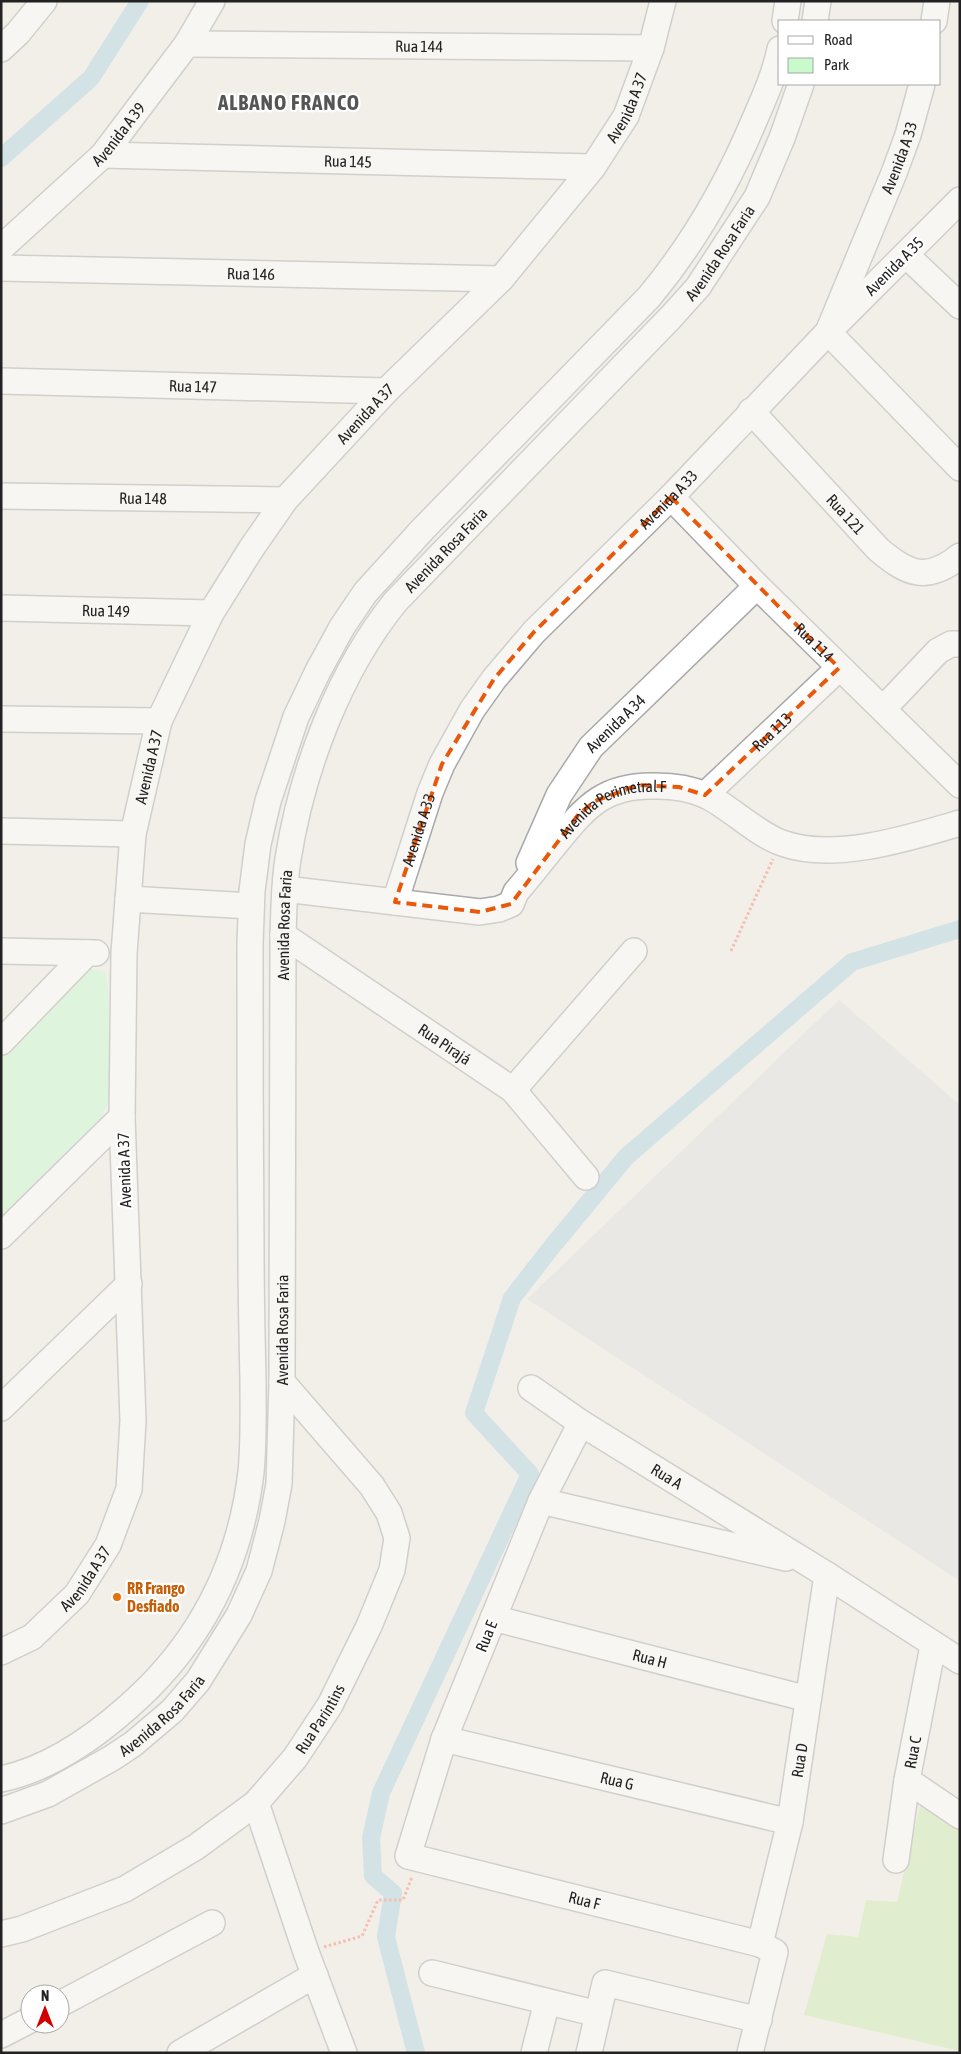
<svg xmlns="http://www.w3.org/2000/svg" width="961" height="2054" font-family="'Asap Condensed',sans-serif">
  <rect width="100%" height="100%" fill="#f2efe9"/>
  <path fill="#e0dfdf" d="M839 1000 960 1105V1581L527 1299Z"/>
  <path fill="#cdebb0" d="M921 1802 960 1826V2051L804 2015 827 1934 858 1937 866 1900 897 1902Z"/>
  <path fill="#c8facc" d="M91 969 105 972 108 985 111 1083 109 1100 101 1119 1 1216V1055L76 976Z"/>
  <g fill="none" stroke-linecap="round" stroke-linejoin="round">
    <path stroke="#aad3df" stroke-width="18" d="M1 158 91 78 140 1
      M416 2053 386 1937 393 1893 373 1876 371 1838 381 1793 530 1474 474 1413 512 1298 550 1249 626 1157 852 962 960 929"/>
    <g stroke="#a9a9a9" stroke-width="28">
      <g id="minor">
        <path d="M785 21 788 1"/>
        <path d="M815 21 818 1"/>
        <path d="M934 21 937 1"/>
        <path id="s1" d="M187 44 651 48"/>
        <path d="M1 49 18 33 44 1"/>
        <path id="s2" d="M103 155 593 167"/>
        <path d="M960 200 828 332 960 468"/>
        <path id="s3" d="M1 248 103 155 187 44 212 1"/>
        <path d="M906 255 960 306"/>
        <path id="s4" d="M1 268 501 279"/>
        <path id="s5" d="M1 381 386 391"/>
        <path id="s6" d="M751 411 878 549C907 574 927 583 960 556"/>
        <path id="s7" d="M1 496 285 500"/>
        <path id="s8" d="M671 497 757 586 960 785"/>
        <path id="s9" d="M1 608 211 613"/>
        <path d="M883 709 938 651 951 644H960"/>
        <path d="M1 719 159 721"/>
        <path id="s10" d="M705 795 839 668"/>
        <path d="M1 831 133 834"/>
        <path id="s11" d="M529 863 559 795 591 747 757 586"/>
        <path id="s12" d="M285 889 480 912 499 909 511 904 516 892C530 876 543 859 557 842 587 805 606 784 657 786 673 786 689 788 705 795 729 806 756 834 782 843 834 862 909 838 960 823"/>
        <path d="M128 899 251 906"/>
        <path id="s13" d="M395 902 430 793 442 764 472 710 494 679 534 632 671 497 828 332 894 173 908 135 922 84"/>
        <path id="s14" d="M283 935 513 1090 586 1177"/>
        <path d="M1 951 96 953"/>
        <path d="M1 1042 87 953"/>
        <path d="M513 1090 634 951"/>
        <path d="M1 1236 122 1117"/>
        <path id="s15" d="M531 1388 581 1423 827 1575 960 1661"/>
        <path d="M1 1408 129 1284"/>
        <path id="s16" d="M581 1423 541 1501 444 1739 408 1856 760 1944 775 1952 750 2053"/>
        <path d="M541 1501 786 1558"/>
        <path id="s17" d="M493 1618 808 1699"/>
        <path id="s18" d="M1 1652 32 1637 77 1594 108 1545 129 1489 133 1420 122 1117 124 953 133 834 159 721 211 613 251 549 285 500 386 391 501 279 593 167 626 116 651 48 663 1"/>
        <path id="s19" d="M444 1739 790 1822"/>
        <path d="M1 1779C49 1769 92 1739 128 1707 199 1645 240 1565 251 1472 254 1442 253 1411 253 1381 252 1337 251 1292 251 1248 250 1146 250 1045 250 943L252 891 258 844 268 801 296 717 318 671 342 627 365 593 423 529 649 297C694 243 727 185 754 121 764 98 775 74 780 49"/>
        <path d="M907 1780 960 1816"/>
        <path d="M256 1803 306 1952 344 2053"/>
        <path id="s20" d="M1 1811 48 1794 112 1758 133 1744 172 1711 198 1681 239 1615 259 1571 272 1521 279 1484 282 1382 283 935C284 910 284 883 288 859 302 770 339 671 396 601L671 317 698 287 757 197 782 138 801 84"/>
        <path id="s21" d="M896 1860 907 1780 933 1646"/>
        <path id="s22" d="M1 1934 22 1929 125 1889 196 1847 256 1803 295 1758 330 1705 369 1626 392 1570 397 1538 389 1513 372 1486 282 1382"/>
        <path id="s23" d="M760 1944 790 1822 827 1575"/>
        <path d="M432 1973 598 2014"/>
        <path d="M60 2004 212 1923"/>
        <path d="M1 2035 30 2020"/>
        <path d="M180 2053 315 1975"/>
        <path d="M534 2053 547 2002"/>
        <path d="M589 2053 605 1983 759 2020"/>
      </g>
    </g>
    <path stroke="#fa8072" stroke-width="3" stroke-dasharray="2.5 2.5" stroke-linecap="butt" d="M731 951 773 859
      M324 1947 362 1936 378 1900H403L412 1877"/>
    <use href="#minor" stroke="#fff" stroke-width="25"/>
  </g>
  <path d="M0 0H961V2054H0ZM671 497 839 668 705 795 679 787 638 785 595 801 578 815 511 904 480 912 395 902 442 764 494 679 534 632Z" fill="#f2efe9" fill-opacity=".55" fill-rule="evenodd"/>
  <path fill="none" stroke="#e8590c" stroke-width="4" stroke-dasharray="10 6" stroke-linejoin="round" d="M671 497 839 668 705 795 679 787 638 785 595 801 578 815 511 904 480 912 395 902 442 764 494 679 534 632Z"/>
  <circle fill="#e8710a" stroke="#fff" stroke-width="2" cx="117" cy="1597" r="5"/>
  <g text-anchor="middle" stroke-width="4.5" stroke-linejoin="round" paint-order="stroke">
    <g font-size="16" fill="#222" stroke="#fff">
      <text dy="6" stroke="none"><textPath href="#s1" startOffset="232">Rua 144</textPath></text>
      <text dy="6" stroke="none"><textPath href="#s18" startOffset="1764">Avenida A 37</textPath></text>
      <text dy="6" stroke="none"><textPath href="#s3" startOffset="164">Avenida A 39</textPath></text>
      <text dy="6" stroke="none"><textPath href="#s13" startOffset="916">Avenida A 33</textPath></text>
      <text dy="6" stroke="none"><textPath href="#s2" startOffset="245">Rua 145</textPath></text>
      <text dy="6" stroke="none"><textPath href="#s20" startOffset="1839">Avenida Rosa Faria</textPath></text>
      <text transform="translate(894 266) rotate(-45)" y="6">Avenida A 35</text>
      <text dy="6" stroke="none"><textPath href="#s4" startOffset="250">Rua 146</textPath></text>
      <text dy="6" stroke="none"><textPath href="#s5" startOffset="192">Rua 147</textPath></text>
      <text dy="6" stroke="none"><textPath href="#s18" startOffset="1359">Avenida A 37</textPath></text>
      <text dy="6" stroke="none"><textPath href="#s7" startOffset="142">Rua 148</textPath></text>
      <text dy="6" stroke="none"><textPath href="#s13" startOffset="496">Avenida A 33</textPath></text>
      <text dy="6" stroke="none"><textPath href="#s6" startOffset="140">Rua 121</textPath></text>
      <text dy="6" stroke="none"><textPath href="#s20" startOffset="1434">Avenida Rosa Faria</textPath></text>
      <text dy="6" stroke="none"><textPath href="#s9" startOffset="105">Rua 149</textPath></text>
      <text dy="6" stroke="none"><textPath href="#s8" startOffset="204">Rua 114</textPath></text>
      <text dy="6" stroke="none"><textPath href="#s11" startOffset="166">Avenida A 34</textPath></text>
      <text dy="6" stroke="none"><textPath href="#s10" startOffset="92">Rua 113</textPath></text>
      <text dy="6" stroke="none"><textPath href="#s18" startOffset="939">Avenida A 37</textPath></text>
      <text dy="6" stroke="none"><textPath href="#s12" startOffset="375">Avenida Perimetral F</textPath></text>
      <text dy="6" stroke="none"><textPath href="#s13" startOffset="76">Avenida A 33</textPath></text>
      <text dy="6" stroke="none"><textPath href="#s20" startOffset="1014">Avenida Rosa Faria</textPath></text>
      <text dy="6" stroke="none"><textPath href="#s14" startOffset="195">Rua Pirajá</textPath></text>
      <text transform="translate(124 1170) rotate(-92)" y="6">Avenida A 37</text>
      <text dy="6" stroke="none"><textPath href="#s20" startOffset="609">Avenida Rosa Faria</textPath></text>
      <text dy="6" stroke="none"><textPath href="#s15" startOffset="162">Rua A</textPath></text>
      <text dy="6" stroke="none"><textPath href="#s18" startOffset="114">Avenida A 37</textPath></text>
      <text transform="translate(486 1636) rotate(-68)" y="6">Rua E</text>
      <text dy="6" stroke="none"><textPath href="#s17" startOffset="162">Rua H</textPath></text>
      <text dy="6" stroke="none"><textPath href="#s20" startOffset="189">Avenida Rosa Faria</textPath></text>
      <text dy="6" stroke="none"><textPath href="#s22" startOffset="395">Rua Parintins</textPath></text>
      <text dy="6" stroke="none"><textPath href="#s21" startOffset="109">Rua C</textPath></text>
      <text dy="6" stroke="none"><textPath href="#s23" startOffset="188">Rua D</textPath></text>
      <text dy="6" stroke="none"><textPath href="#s19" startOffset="178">Rua G</textPath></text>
      <text dy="6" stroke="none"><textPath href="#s16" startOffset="649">Rua F</textPath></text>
    </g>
    <g font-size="16" font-weight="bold" fill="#c56008" stroke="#fff" text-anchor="start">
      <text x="127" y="1594">RR Frango<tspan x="127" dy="18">Desfiado</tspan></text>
    </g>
    <g font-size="21" font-weight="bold" letter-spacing="1" fill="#555" stroke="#fff">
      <text x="289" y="110">ALBANO FRANCO</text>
    </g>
  </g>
  <rect width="961" height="2054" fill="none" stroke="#222222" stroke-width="5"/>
  <rect x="778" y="20" width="162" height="65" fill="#ffffff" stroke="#a7a7a7"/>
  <rect x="788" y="36" width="25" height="8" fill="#ffffff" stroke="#a7a7a7"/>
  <text x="824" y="45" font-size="15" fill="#222222">Road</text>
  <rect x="788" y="58" width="25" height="15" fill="#c8facc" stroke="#a7a7a7"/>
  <text x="824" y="70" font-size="15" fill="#222222">Park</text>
  <g transform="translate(45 2009)"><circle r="24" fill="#ffffff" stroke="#a7a7a7"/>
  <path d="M0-4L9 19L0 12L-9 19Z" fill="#d40000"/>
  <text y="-8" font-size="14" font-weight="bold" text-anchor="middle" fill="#222222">N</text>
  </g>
</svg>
